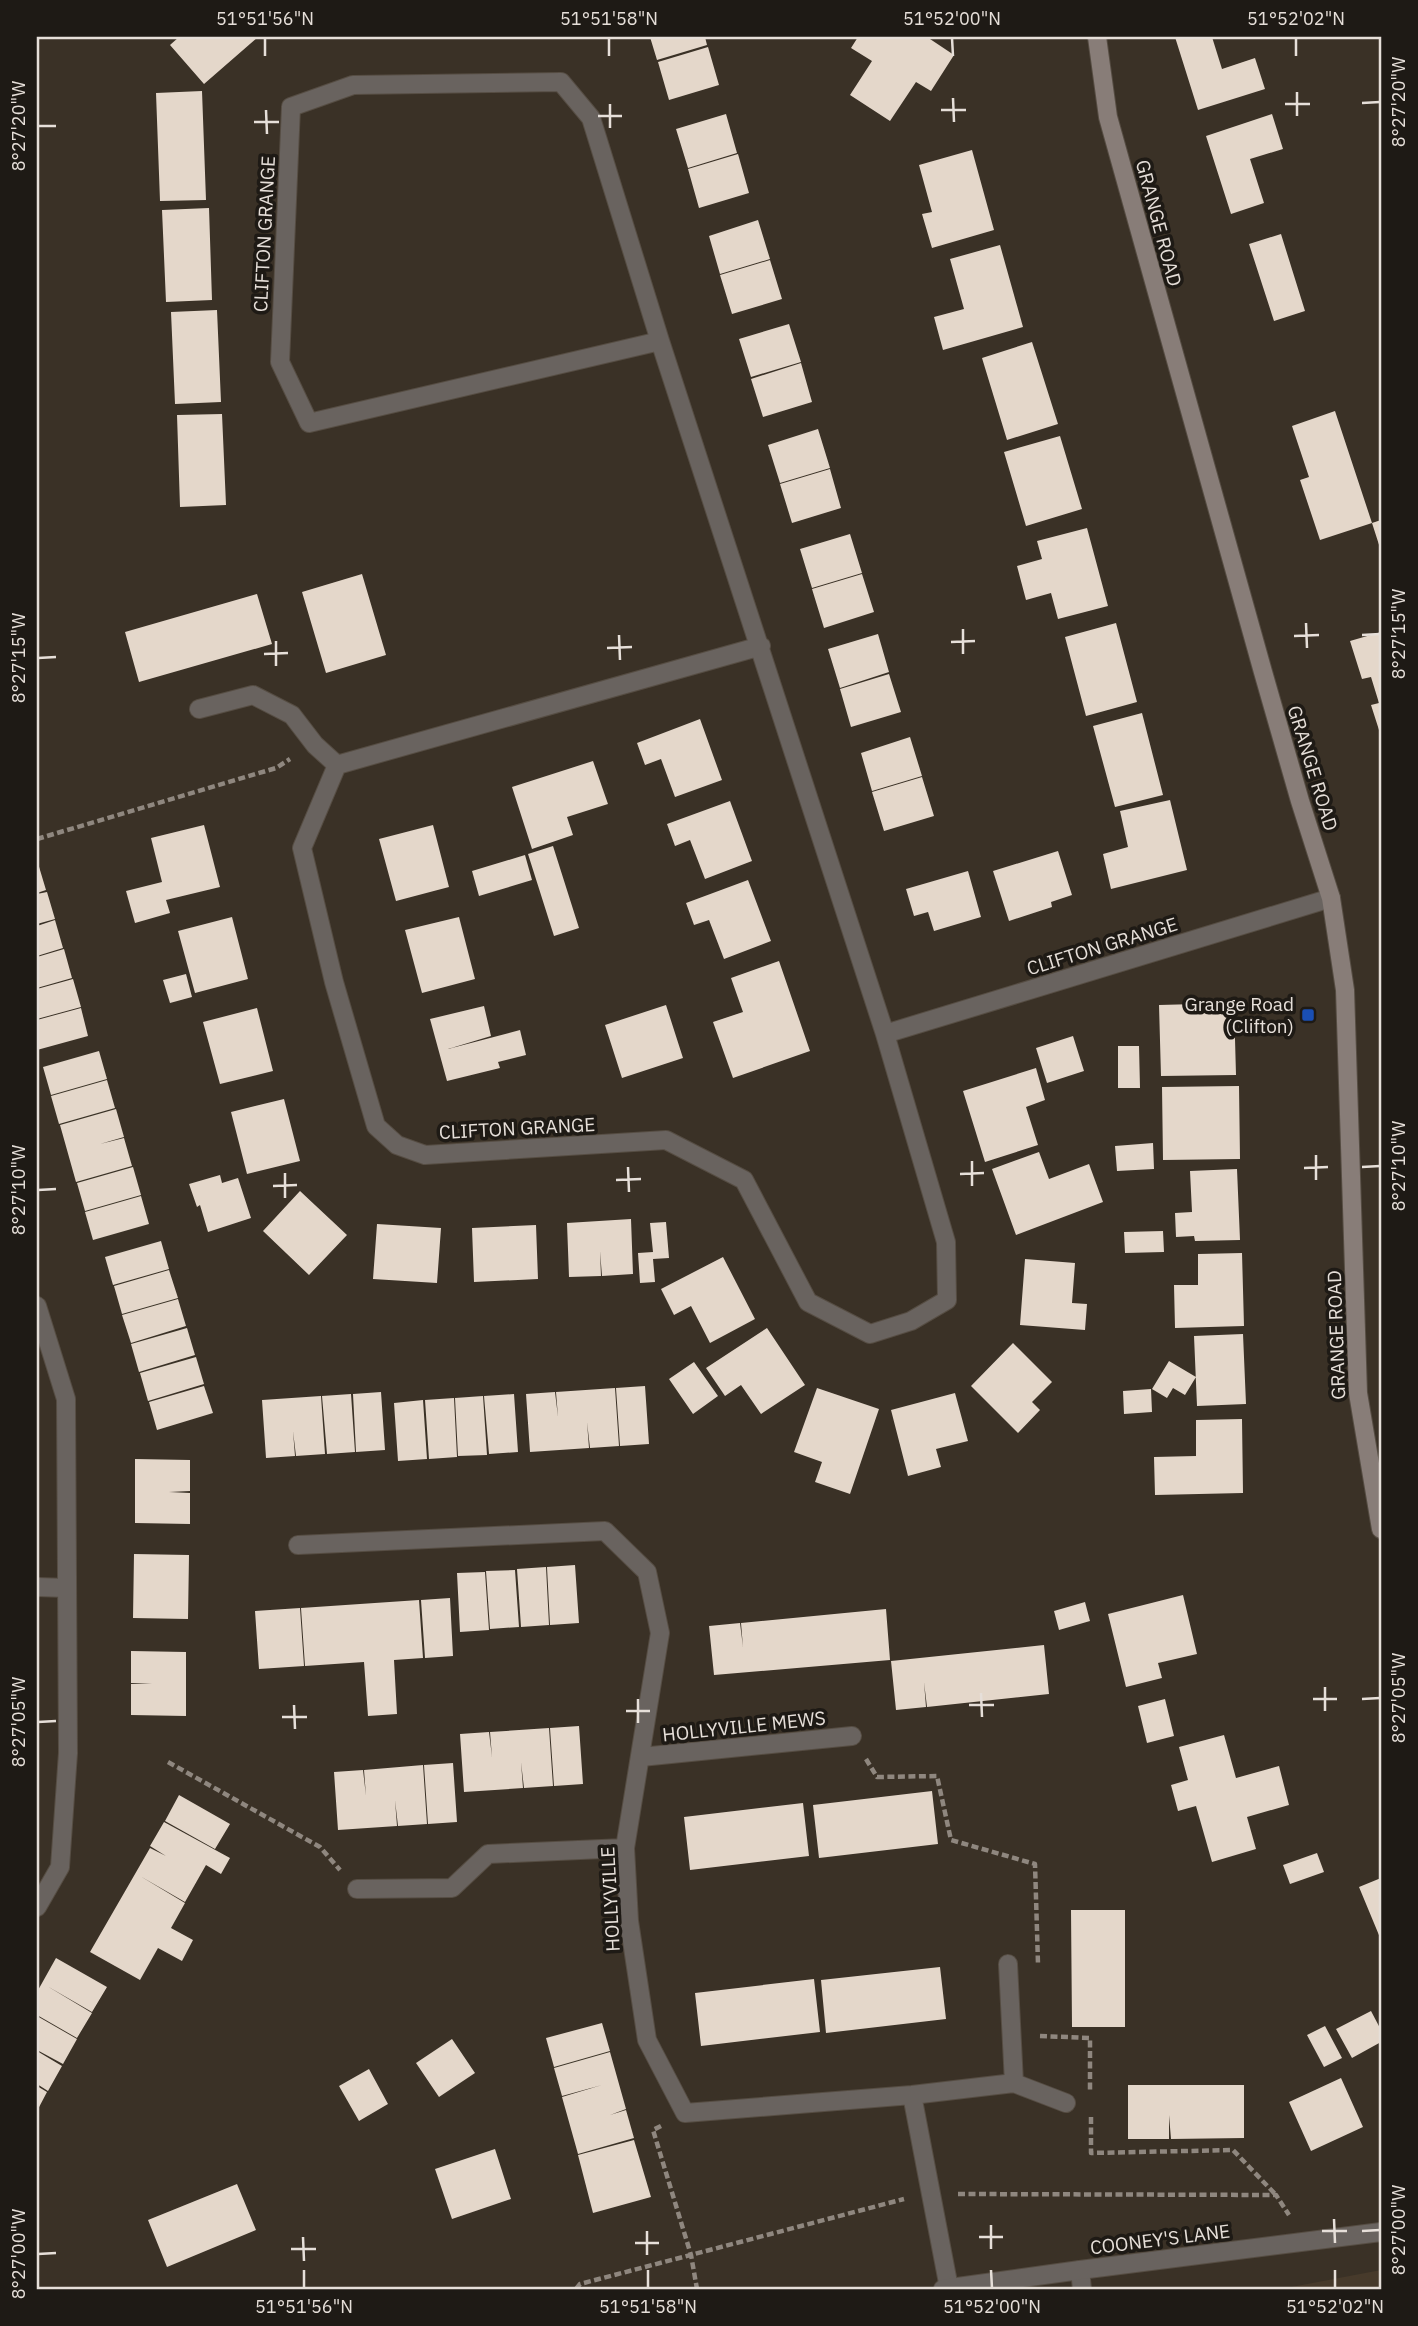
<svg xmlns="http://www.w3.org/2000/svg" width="1418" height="2326" font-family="'IBM Plex Sans',sans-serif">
  <rect width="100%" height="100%" fill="#3a3126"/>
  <path fill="#473a2b" d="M1381 2270V2289H1281Z"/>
  <path fill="#e4d7ca" d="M179 37H258L204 84 170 45Z
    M650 37H705L707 45 657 60Z
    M858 37H927L954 55 931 91 916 82 890 121 850 95 872 61 851 48Z
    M1175 37H1212L1222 69 1255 58 1265 89 1198 110Z
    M708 47 719 85 669 100 658 62Z
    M202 91 206 200 160 201 156 93Z
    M726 114 737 153 688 168 676 129Z
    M1272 114 1283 149 1250 159 1264 203 1231 214 1206 136Z
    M972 150 994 230 932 248 922 214 932 212 919 165Z
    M738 154 749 193 699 208 688 169Z
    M209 208 212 300 166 302 162 210Z
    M758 220 770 259 720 274 709 236Z
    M1281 234 1305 311 1274 321 1249 244Z
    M1000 245 1023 327 943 350 934 317 964 309 950 259Z
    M770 260 782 299 732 314 720 275Z
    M217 310 221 402 175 404 171 312Z
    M789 324 801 362 751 377 739 339Z
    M1032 342 1058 424 1007 440 982 358Z
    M801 363 812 402 763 417 751 379Z
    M1335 411 1372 523 1320 540 1300 480 1309 477 1292 426Z
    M222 414 226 505 180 507 177 415Z
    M818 429 830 468 780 483 768 445Z
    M1060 436 1082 509 1026 526 1004 452Z
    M830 469 841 508 792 523 780 484Z
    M1381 520V551L1372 523Z
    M1087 528 1108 606 1058 619 1051 593 1026 600 1017 566 1042 559 1037 541Z
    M850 534 862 573 812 588 800 549Z
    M362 574 386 655 326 673 302 592Z
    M862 574 874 612 824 628 812 589Z
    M257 594 272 644 139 682 125 632Z
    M1116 623 1137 702 1086 716 1065 637Z
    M1381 632V730H1379L1371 705 1379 703 1371 677 1362 679 1350 641Z
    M878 634 889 672 840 688 828 649Z
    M889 674 901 712 851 727 840 689Z
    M1142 713 1163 795 1115 807 1093 726Z
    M700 719 722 780 675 797 661 759 645 765 637 743Z
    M910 737 922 776 872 791 861 753Z
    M593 761 608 804 567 817 573 835 532 849 512 787Z
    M922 777 934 816 884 831 872 792Z
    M1170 800 1187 870 1111 889 1103 854 1128 847 1120 811Z
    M730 801 752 861 705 879 690 840 675 846 667 824Z
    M204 825 220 887 166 900 170 913 135 923 126 891 162 882 151 838Z
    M433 825 449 887 396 901 379 839Z
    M553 846 579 928 554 936 528 854Z
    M1058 851 1072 895 1051 902 1052 907 1009 921 993 871Z
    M525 855 532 880 479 896 472 871Z
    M37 860 46 890 37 893Z
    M968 871 981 917 934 931 928 912 914 916 906 889Z
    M748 880 771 941 724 959 709 920 694 925 686 903Z
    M47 892 55 919 37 924V894Z
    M232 917 248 979 195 993 178 931Z
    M459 917 475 979 422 993 405 930Z
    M55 920 63 948 37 956V926Z
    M64 949 72 978 37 988V957Z
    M779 961 810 1051 733 1078 713 1022 743 1012 731 978Z
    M186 974 192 997 170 1003 163 980Z
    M73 979 81 1007 37 1019V989Z
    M1234 1003 1236 1075 1161 1076 1159 1005Z
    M666 1005 683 1058 622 1078 605 1025Z
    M484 1006 491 1036 448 1049 520 1030 526 1055 498 1062 500 1068 447 1081 430 1019Z
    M81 1008 88 1036 37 1050V1020Z
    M257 1008 273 1071 220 1084 203 1022Z
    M1073 1036 1084 1071 1047 1083 1036 1048Z
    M1118 1046H1139L1140 1088H1118Z
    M99 1051 107 1079 51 1095 43 1067Z
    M1036 1068 1045 1100 1026 1107 1038 1145 985 1162 963 1091Z
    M107 1080 115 1108 59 1124 51 1096Z
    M1239 1086 1240 1159 1163 1160 1162 1087Z
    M284 1099 300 1161 247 1174 231 1112Z
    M116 1109 124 1137 100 1144 124 1138 132 1166 76 1182 60 1125Z
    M1153 1143 1154 1169 1117 1171 1115 1146Z
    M1039 1152 1049 1179 1089 1164 1103 1202 1016 1235 992 1169Z
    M133 1167 141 1195 85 1211 77 1183Z
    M1237 1169 1240 1240 1195 1241 1194 1236 1176 1237 1175 1213 1192 1212 1190 1171Z
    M220 1175 222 1183 238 1178 251 1218 208 1232 200 1205 197 1207 189 1184Z
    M300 1191 347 1235 309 1275 263 1231Z
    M141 1196 149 1224 93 1240 85 1212Z
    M631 1219 633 1274 602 1276 600 1251 601 1276 569 1277 567 1223Z
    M666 1222 669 1258 653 1259 655 1282 640 1283 638 1253 653 1252 650 1223Z
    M377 1224 441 1228 437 1283 373 1279Z
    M536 1225 538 1279 474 1282 472 1228Z
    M1163 1231 1164 1252 1125 1253 1124 1232Z
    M161 1241 169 1269 113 1285 105 1257Z
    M1242 1253 1244 1326 1175 1328 1174 1285H1198V1254Z
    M723 1257 755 1319 710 1343 691 1306 674 1315 661 1289Z
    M1025 1259 1075 1263 1072 1303 1087 1304 1085 1330 1020 1325Z
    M169 1270 178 1298 122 1314 114 1286Z
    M178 1299 186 1326 131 1343 122 1315Z
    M187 1328 195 1355 139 1372 131 1344Z
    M767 1328 805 1385 761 1414 741 1385 725 1396 706 1368Z
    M1243 1334 1246 1404 1197 1406 1194 1336Z
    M1013 1343 1052 1382 1032 1402 1040 1410 1018 1433 971 1386Z
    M196 1357 204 1384 148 1401 140 1373Z
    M1169 1361 1196 1377 1185 1395 1173 1388 1167 1398 1152 1389Z
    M694 1362 718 1396 693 1414 669 1379Z
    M204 1386 213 1413 157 1430 149 1402Z
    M645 1386 649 1444 620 1446 616 1388Z
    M615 1388 619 1446 590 1448 587 1422 589 1448 530 1452 526 1394 555 1392 558 1417 556 1392Z
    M817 1388 879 1409 850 1494 815 1482 822 1462 794 1452Z
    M1151 1389 1152 1412 1124 1414 1123 1391Z
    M381 1392 385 1450 356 1452 353 1394Z
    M955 1393 968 1441 936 1449 941 1467 908 1476 891 1410Z
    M351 1394 355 1452 327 1454 322 1396Z
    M514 1394 518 1452 489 1454 484 1396Z
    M321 1396 325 1454 296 1456 293 1431 295 1456 266 1458 262 1400Z
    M483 1396 487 1455 458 1456 455 1398Z
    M454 1398 457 1457 429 1459 425 1400Z
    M423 1400 427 1459 398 1461 394 1403Z
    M1242 1419 1243 1493 1155 1495 1154 1457 1196 1456V1420Z
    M135 1459 190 1460V1491L169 1492 190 1493V1524L135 1523Z
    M134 1554 189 1555 188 1619 133 1618Z
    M575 1565 579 1623 550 1625 547 1567Z
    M546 1567 549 1625 521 1627 517 1569Z
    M515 1570 519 1627 490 1629 486 1571Z
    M485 1572 489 1630 460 1632 457 1573Z
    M1183 1595 1197 1654 1158 1663 1162 1678 1126 1687 1108 1614Z
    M450 1598 453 1656 425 1658 421 1600Z
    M419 1600 423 1658 394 1660 397 1714 368 1716 364 1662 305 1666 301 1608Z
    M1085 1602 1090 1621 1059 1630 1054 1611Z
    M300 1608 304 1666 259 1669 255 1611Z
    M886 1609 890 1660 714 1675 709 1626 740 1623 743 1647 741 1623Z
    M1044 1645 1049 1694 927 1707 924 1682 926 1707 896 1710 891 1661Z
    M131 1651 186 1652V1716L131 1715V1684L152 1683H131Z
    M1165 1699 1174 1736 1147 1743 1138 1706Z
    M579 1726 583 1784 554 1786 550 1728Z
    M549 1728 553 1786 524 1788 521 1762 523 1788 464 1792 460 1734 489 1732 492 1757 490 1732Z
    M1224 1735 1236 1778 1279 1766 1289 1805 1247 1817 1256 1849 1212 1862 1196 1806 1178 1811 1171 1785 1188 1780 1179 1747Z
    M453 1763 457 1822 428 1824 424 1765Z
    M423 1765 427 1824 398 1826 395 1800 397 1826 338 1830 334 1772 363 1770 366 1796 364 1770Z
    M932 1791 938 1844 819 1858 813 1805Z
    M179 1795 230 1824 215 1849 165 1821Z
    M803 1803 809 1856 690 1870 684 1817Z
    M164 1822 230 1858 221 1874 206 1865 185 1902 140 1876 185 1903 171 1928 193 1940 182 1961 158 1948 140 1980 90 1952 150 1848 166 1856 150 1846Z
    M1317 1853 1324 1872 1290 1884 1283 1865Z
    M1381 1878V1940L1359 1887Z
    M1071 1910H1125V2027H1072Z
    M56 1958 107 1987 92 2012 47 1986 92 2013 77 2038 37 2015V1992Z
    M940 1967 946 2019 826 2033 821 1980Z
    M814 1979 820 2032 701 2046 695 1993Z
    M1371 2011 1381 2030V2042L1352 2058 1336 2029Z
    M37 2016 77 2039 63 2064 37 2050Z
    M602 2023 610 2051 554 2067 546 2038Z
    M1325 2026 1342 2058 1324 2067 1307 2035Z
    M452 2039 475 2073 439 2097 416 2063Z
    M37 2051 62 2066 48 2091 37 2084Z
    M610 2052 626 2109 610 2115 626 2110 634 2138 578 2154 562 2097 602 2085 562 2096 554 2068Z
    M369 2069 388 2104 359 2121 339 2086Z
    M1341 2078 1363 2127 1311 2151 1289 2102Z
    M1128 2085H1244V2138L1171 2139 1169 2115V2139H1128Z
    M37 2086 47 2092 37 2111Z
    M634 2140 651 2197 593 2213 578 2155Z
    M495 2149 511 2199 452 2219 435 2169Z
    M237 2184 256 2230 167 2267 148 2220Z"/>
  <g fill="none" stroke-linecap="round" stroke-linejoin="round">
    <g stroke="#564d43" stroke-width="20">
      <path id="minor" d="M660 341 309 423 280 362 291 107 353 85 561 82 591 118 660 341 885 1034 946 1242 947 1300 911 1321 870 1334 808 1302 744 1180 666 1140 425 1155 397 1145 376 1126 334 982 302 848 337 765 761 646
        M199 709 253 695 292 715 315 745 337 765
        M885 1034 1331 898
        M37 1306 66 1399 68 1753 60 1867 37 1907
        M298 1545 605 1531 647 1572 660 1633 625 1848 629 1921 647 2040 685 2113 912 2095 1014 2083 1066 2103
        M37 1587 67 1588
        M641 1757 852 1736
        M357 1889 452 1888 488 1854 625 1848
        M1008 1964 1014 2083
        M912 2095 949 2288
        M1080 2270 1082 2289"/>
    </g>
    <g stroke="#564d43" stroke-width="20">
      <path id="tertiary" d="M943 2289 1080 2270 1381 2232"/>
    </g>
    <g stroke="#564d43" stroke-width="20">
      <path id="secondary" d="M1097 37 1108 117 1263 672 1300 801 1331 898 1345 990 1358 1393 1381 1529"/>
    </g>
    <path stroke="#8f877f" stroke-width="4.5" stroke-dasharray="7 3.5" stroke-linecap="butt" d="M37 839 276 768 290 759
      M866 1759 877 1777 937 1776 951 1840 1035 1864 1038 1964
      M168 1762 320 1847 340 1870
      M1040 2036 1090 2038V2091
      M1091 2117V2153L1233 2150 1276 2195
      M661 2126 653 2130 691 2255 697 2289
      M958 2194 1276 2195 1289 2215
      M576 2289 580 2284 904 2199"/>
    <use href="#minor" stroke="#69635f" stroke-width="18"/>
    <use href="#tertiary" stroke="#69635f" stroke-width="18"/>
    <use href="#secondary" stroke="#887d78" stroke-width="18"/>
  </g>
  <path fill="none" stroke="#e6dfd9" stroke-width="2.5" d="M265 38V56M609 38V56M952 38 953 56M1296 38V56M1297 92V116M953 98 954 122M1362 103 1380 102M610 104V128M1285 104H1310M266 110 267 134M941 110H966M598 116H622M254 122H279M38 126H56M1306 623 1307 648M963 629V654M619 635 620 660M1362 635 1380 634M1294 636 1319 635M276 641V666M951 642 975 641M607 648 632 647M264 654 288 653M38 658 56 657M1316 1155V1180M972 1161V1186M628 1167 629 1192M1362 1167 1380 1166M1304 1168 1328 1167M285 1173V1198M960 1174 984 1173M616 1180 641 1179M273 1186 297 1185M38 1190 56 1189M1325 1687V1711M981 1693 982 1717M638 1699V1723M1313 1699H1337M1362 1699 1380 1698M294 1705 295 1729M969 1705H994M626 1711H650M282 1717H307M38 1722 56 1721M1334 2219 1335 2243M991 2225V2249M647 2231V2255M1322 2231H1347M1362 2231 1380 2230M303 2237 304 2261M979 2237H1003M635 2243H659M291 2249H316M38 2254 56 2253M304 2270V2288M648 2270V2288M991 2270 992 2288M1335 2270V2288"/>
  <rect fill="#1a4fb4" stroke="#1e1a15" stroke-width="2.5" x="1301" y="1008" width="14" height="14" rx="3.5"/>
  <g text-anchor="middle" stroke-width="7" stroke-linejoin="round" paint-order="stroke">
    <g font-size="19" fill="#e6dfd9" stroke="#1e1a15">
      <text transform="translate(1159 223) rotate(75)" y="7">GRANGE ROAD</text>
      <text transform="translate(264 234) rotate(-87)" y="7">CLIFTON GRANGE</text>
      <text transform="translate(1313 768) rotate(73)" y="7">GRANGE ROAD</text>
      <text transform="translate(1102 946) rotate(-17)" y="7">CLIFTON GRANGE</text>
      <text transform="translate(517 1128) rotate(-3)" y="7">CLIFTON GRANGE</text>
      <text transform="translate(1336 1335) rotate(-92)" y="7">GRANGE ROAD</text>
      <text transform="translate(744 1726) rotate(-6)" y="7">HOLLYVILLE MEWS</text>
      <text transform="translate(610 1899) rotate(-93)" y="7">HOLLYVILLE</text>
      <text transform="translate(1160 2239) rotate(-7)" y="7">COONEY'S LANE</text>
    </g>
    <g font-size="19" fill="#e6dfd9" stroke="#1e1a15" text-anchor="end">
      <text x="1294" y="1011">Grange Road<tspan x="1294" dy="22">(Clifton)</tspan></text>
    </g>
  </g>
  <rect width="1418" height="2326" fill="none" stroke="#1e1a15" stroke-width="77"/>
  <rect x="38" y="38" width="1342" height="2250" fill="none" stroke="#e6dfd9" stroke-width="2.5"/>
  <g font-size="18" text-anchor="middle" fill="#e6dfd9">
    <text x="265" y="25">51°51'56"N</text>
    <text x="609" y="25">51°51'58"N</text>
    <text x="952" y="25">51°52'00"N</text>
    <text x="1296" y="25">51°52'02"N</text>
    <text transform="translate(1399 102) rotate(-90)" y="6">8°27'20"W</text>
    <text transform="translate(19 126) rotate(-90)" y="6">8°27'20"W</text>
    <text transform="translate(1399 634) rotate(-90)" y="6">8°27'15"W</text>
    <text transform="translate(19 658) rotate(-90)" y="6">8°27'15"W</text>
    <text transform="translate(1399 1166) rotate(-90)" y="6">8°27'10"W</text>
    <text transform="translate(19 1190) rotate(-90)" y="6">8°27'10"W</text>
    <text transform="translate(1399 1698) rotate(-90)" y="6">8°27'05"W</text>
    <text transform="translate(19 1722) rotate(-90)" y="6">8°27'05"W</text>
    <text transform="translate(1399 2230) rotate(-90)" y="6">8°27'00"W</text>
    <text transform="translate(19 2254) rotate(-90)" y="6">8°27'00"W</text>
    <text x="304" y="2313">51°51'56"N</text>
    <text x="648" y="2313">51°51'58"N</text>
    <text x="992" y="2313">51°52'00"N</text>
    <text x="1335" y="2313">51°52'02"N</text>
  </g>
</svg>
